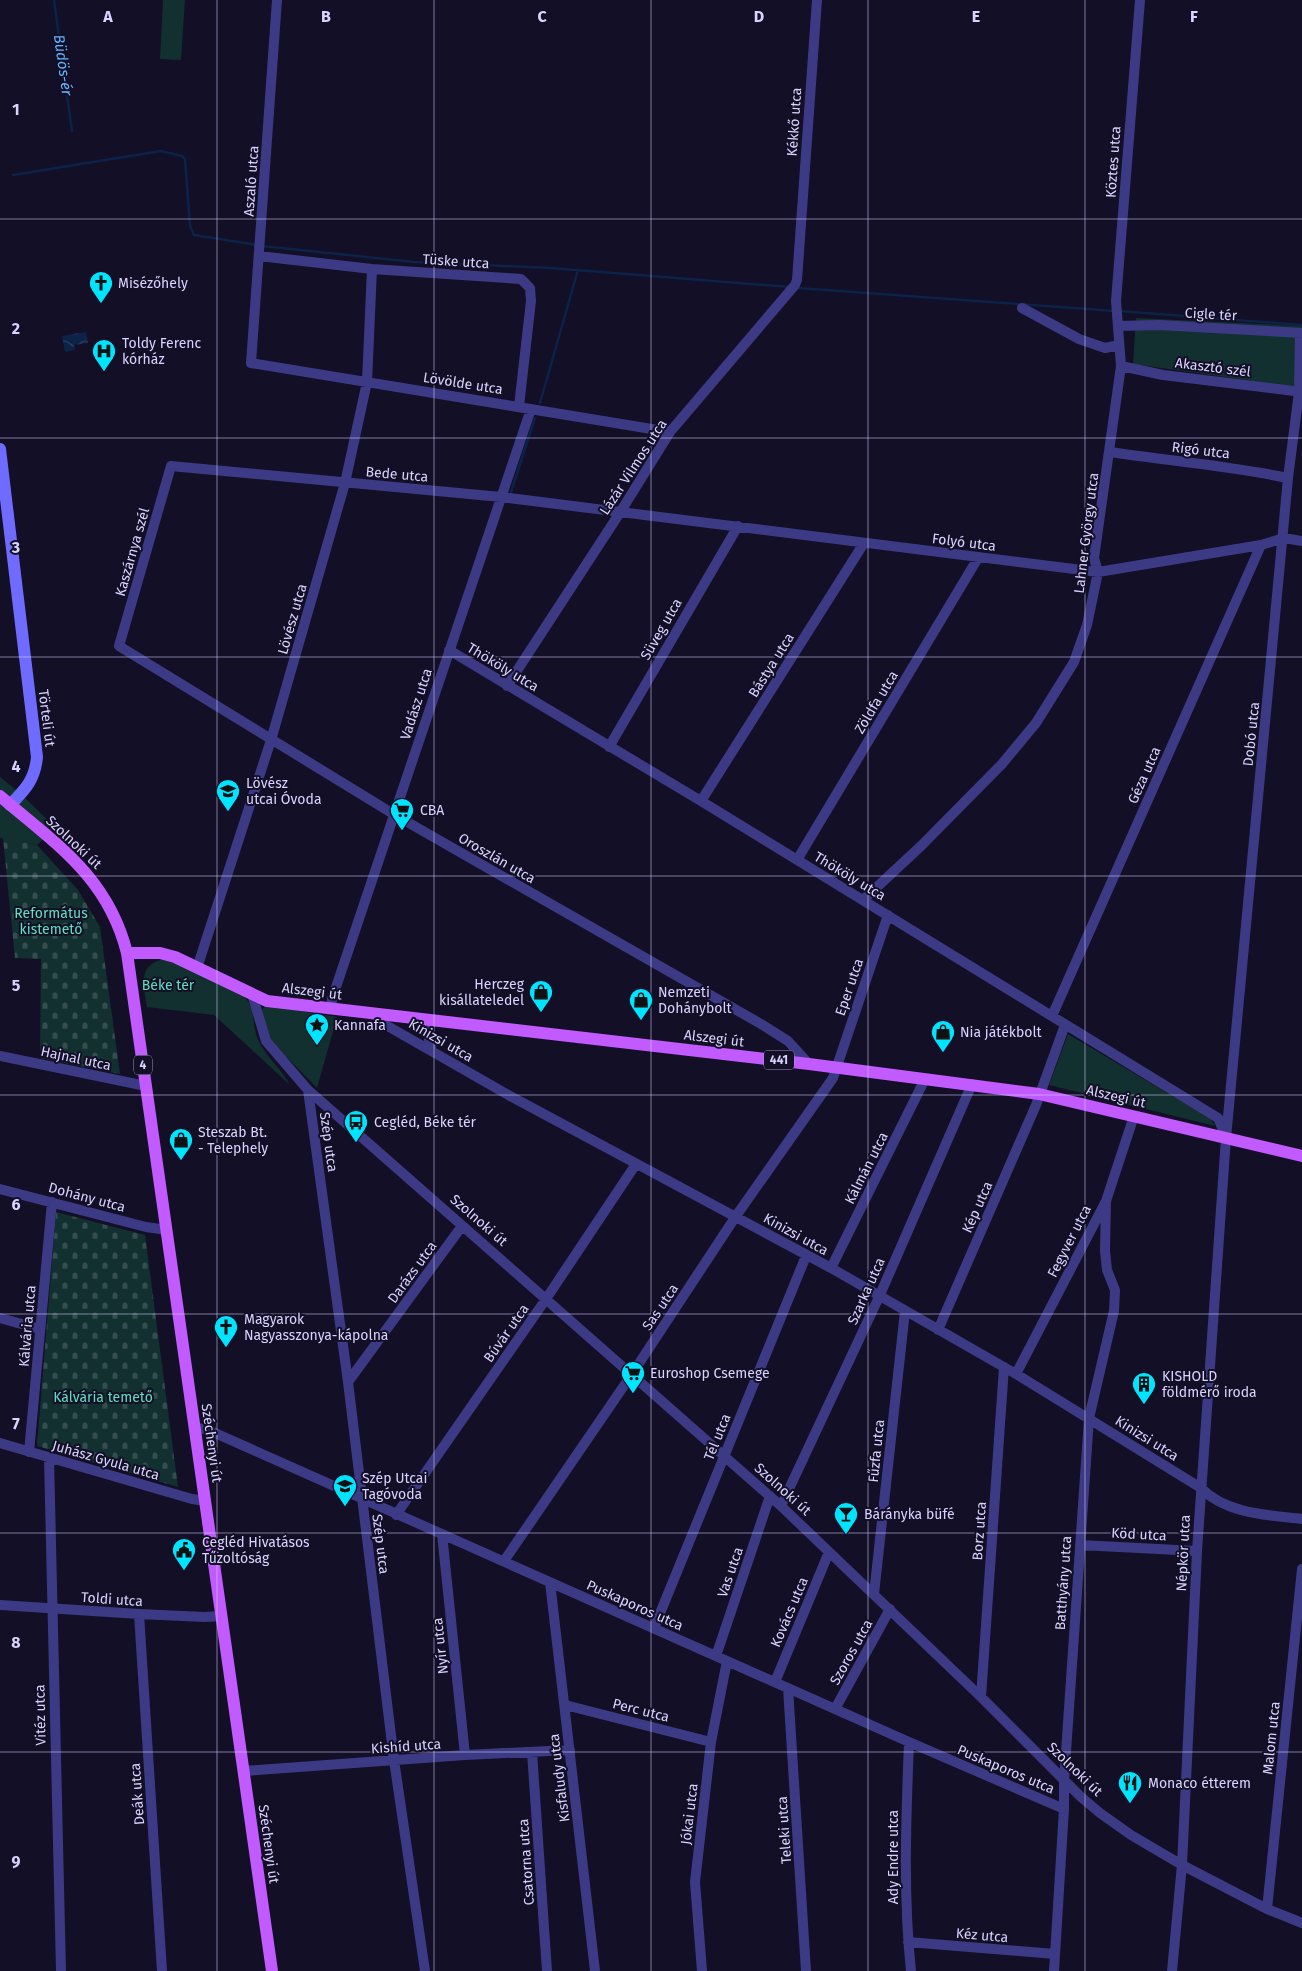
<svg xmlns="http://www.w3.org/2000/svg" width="1302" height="1971" font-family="'Fira Sans',sans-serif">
  <defs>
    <pattern id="cemetery-stones" width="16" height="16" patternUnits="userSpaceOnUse" patternTransform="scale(1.25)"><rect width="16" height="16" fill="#12302f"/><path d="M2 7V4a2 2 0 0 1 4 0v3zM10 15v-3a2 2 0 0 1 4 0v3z" fill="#344d4e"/></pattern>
    <pattern id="water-waves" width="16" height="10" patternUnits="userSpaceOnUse" patternTransform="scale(1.25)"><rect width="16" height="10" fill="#0c2248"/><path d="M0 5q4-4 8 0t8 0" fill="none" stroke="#2f4163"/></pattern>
  </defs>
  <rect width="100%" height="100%" fill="#130f26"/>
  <path fill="#12302f" d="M163 0H185L181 60 160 59Z
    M1136 318 1302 326V388L1133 364Z
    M0 777 21 794 56 828 37 845 0 838Z
    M161 960 174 961 242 994C257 1008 251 1023 258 1040 266 1057 281 1068 290 1085L214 1015 147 1007C144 989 137 966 161 960Z
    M266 1005 337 1017 317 1088 271 1041 265 1026 262 1010Z
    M1068 1034 1211 1119 1215 1126 1049 1085Z"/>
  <path fill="url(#cemetery-stones)" d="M3 838 37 845 78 890 100 927 120 1074 40 1058 41 959 15 958Z
    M56 1212 145 1235 178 1487 37 1446Z"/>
  <path fill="url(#water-waves)" d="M86 332 88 343 74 345 75 350 65 352 62 336Z"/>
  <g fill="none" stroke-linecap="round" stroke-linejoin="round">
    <path stroke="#0c2248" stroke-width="2.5" d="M54 0 72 131
      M13 175 161 151 182 156 185 159 190 226 194 235 257 245
      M262 246 414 262 551 268 790 287
      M798 288 1114 311
      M1119 311 1302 325
      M540 403 578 270
      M511 492 535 418"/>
    <path stroke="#3d3a85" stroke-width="10" d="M277 0 251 363 670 432
      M259 256 372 269 521 279 530 288 531 301 519 406
      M1022 308 1079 339 1105 348 1119 345
      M1118 326 1159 325 1302 333
      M1121 366 1163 375 1302 392
      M1110 452C1170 461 1230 466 1288 478
      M449 650 701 801 1218 1118 1226 1137
      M507 686 621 511 670 432 795 285 797 280 817 0
      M609 747 738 526
      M701 801 864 543
      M797 860 978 558
      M863 900 921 846 1002 764 1036 723 1074 662 1087 625 1098 572 1094 558 1121 366 1116 301 1140 0
      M197 968 271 740 345 483 367 382 372 269
      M252 994 266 1041 308 1090 781 1506 981 1697 1081 1797 1100 1813 1131 1835 1182 1865 1267 1909 1302 1923
      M331 1009 332 999 531 409
      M373 1013 384 1024 510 1096 831 1268 1016 1374 1201 1488C1226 1514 1268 1515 1302 1519
      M1052 1016 1261 545
      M431 1020 429 1039 432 1051
      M0 1056 146 1086
      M809 1064 788 1041 761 1024 395 815 119 646 171 466 501 497 1098 572 1261 545 1284 538 1302 541
      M308 1090 348 1382 394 1760 425 1971
      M0 1189 146 1227 167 1230
      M831 1268 925 1079
      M0 1318 40 1329
      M938 1330 1036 1105 1065 1025
      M1016 1374 1106 1201 1134 1116
      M348 1382 462 1226
      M195 1428 206 1429 909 1742 1064 1809
      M0 1443 192 1499 206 1501
      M29 1452 52 1202
      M49 1458 61 1971
      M781 1506 879 1297 972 1084
      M396 1515 546 1299 636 1164
      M442 1534 465 1755
      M1080 1545 1197 1551
      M504 1561 632 1374 736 1216 833 1078 888 915
      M550 1582 595 1971
      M874 1594 905 1311
      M0 1605 139 1614 205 1617 222 1616
      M139 1614 162 1971
      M654 1628 806 1256
      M716 1656 770 1496
      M775 1682 829 1552
      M788 1688 806 1971
      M981 1697 1004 1367
      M565 1705 711 1742
      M835 1709 890 1609
      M909 1742C906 1819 903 1895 911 1971
      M532 1752 547 1971
      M244 1771 465 1755 570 1750
      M1267 1909 1302 1569
      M908 1942 1055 1954
      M702 1971 695 1882 711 1742 727 1661
      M1054 1971 1064 1809V1781L1089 1418 1114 1311 1115 1290 1107 1270 1105 1251 1106 1201
      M1172 1971 1182 1865 1197 1551 1226 1138 1288 478 1299 392 1300 333"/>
    <path stroke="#6f6bff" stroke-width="12" d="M0 449 37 757C35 779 26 789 10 805"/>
    <path stroke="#c25bff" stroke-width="12" d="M0 796C56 844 108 877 127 953L272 1971
      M127 953H160L175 957 267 1001 809 1064 1039 1094 1302 1156"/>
  </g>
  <path fill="none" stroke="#d9d4ff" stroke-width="1" stroke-opacity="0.55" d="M217 0V1971M434 0V1971M651 0V1971M868 0V1971M1085 0V1971M0 219H1302M0 438H1302M0 657H1302M0 876H1302M0 1095H1302M0 1314H1302M0 1533H1302M0 1752H1302"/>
  <defs>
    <g id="church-pin" transform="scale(1.25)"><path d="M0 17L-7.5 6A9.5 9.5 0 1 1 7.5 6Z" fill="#00e5ff" stroke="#130f26"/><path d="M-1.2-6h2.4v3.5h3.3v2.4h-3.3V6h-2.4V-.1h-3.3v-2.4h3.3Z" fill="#111"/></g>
    <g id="hospital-pin" transform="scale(1.25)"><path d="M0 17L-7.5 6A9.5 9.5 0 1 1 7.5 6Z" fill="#00e5ff" stroke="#130f26"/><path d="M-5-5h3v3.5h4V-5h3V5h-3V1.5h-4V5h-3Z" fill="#111"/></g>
    <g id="school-pin" transform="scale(1.25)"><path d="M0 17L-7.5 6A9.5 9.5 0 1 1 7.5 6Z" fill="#00e5ff" stroke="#130f26"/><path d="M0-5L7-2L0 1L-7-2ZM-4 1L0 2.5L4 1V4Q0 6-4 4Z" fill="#111"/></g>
    <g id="supermarket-pin" transform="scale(1.25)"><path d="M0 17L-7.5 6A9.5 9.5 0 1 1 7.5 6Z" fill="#00e5ff" stroke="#130f26"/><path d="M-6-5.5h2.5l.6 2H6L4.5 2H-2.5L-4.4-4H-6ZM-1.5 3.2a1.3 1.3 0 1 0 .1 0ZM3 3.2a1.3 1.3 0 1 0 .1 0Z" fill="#111"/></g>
    <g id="shop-pin" transform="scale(1.25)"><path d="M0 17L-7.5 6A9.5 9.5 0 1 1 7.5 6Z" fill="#00e5ff" stroke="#130f26"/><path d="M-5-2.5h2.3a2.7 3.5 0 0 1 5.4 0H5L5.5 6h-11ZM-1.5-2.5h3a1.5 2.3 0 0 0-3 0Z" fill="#111"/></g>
    <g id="sight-pin" transform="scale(1.25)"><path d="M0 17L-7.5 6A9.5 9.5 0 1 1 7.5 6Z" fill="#00e5ff" stroke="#130f26"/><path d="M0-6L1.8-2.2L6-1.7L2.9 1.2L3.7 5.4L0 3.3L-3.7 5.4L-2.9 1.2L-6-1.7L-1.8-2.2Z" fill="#111"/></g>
    <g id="bus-pin" transform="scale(1.25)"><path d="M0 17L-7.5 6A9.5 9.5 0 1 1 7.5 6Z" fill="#00e5ff" stroke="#130f26"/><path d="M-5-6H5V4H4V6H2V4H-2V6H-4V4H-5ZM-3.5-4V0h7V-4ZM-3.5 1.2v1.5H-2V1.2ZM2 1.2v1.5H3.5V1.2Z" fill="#111"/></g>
    <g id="building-pin" transform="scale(1.25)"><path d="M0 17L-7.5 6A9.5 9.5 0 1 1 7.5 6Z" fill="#00e5ff" stroke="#130f26"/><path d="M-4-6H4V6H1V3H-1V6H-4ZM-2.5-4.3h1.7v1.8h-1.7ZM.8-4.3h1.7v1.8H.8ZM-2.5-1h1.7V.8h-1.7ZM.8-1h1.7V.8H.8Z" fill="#111"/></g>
    <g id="bar-pin" transform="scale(1.25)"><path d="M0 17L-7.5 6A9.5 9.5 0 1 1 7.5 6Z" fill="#00e5ff" stroke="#130f26"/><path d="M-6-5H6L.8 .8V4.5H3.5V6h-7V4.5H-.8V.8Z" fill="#111"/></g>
    <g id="civic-pin" transform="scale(1.25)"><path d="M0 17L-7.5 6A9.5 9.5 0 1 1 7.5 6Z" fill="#00e5ff" stroke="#130f26"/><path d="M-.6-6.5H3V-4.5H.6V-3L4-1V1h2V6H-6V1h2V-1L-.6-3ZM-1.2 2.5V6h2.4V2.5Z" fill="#111"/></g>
    <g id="restaurant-pin" transform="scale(1.25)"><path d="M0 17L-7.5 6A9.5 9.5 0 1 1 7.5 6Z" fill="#00e5ff" stroke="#130f26"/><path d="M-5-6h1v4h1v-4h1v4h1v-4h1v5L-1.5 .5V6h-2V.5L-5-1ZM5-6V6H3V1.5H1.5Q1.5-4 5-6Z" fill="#111"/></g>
  </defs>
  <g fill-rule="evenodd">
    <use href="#church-pin" x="101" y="283"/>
    <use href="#hospital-pin" x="104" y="351"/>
    <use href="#school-pin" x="228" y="791"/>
    <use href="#supermarket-pin" x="402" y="810"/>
    <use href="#shop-pin" x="541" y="992"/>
    <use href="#shop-pin" x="641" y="1000"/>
    <use href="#sight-pin" x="317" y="1025"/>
    <use href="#shop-pin" x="943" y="1032"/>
    <use href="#bus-pin" x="356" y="1122"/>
    <use href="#shop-pin" x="181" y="1140"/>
    <use href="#church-pin" x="226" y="1327"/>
    <use href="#supermarket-pin" x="633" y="1373"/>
    <use href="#building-pin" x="1144" y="1384"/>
    <use href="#school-pin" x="345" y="1486"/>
    <use href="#bar-pin" x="846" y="1514"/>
    <use href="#civic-pin" x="184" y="1550"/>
    <use href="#restaurant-pin" x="1130" y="1783"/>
  </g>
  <g text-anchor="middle" stroke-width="4" stroke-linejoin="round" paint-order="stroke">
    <g fill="#130f26" stroke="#9e99be" stroke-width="1">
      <rect x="764" y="1050.5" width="30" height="19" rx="4"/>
      <rect x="134" y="1055.5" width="18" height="19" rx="4"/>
    </g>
    <g font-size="12" font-weight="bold" fill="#d9d4ff">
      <text x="779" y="1064">441</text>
      <text x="143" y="1069">4</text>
    </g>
    <g font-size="14" fill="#d9d4ff" stroke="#130f26">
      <text transform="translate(794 122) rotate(-86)" y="5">Kékkő utca</text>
      <text transform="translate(1113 162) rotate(-86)" y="5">Köztes utca</text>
      <text transform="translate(251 181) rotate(-86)" y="5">Aszaló utca</text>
      <text transform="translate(456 261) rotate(4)" y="5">Tüske utca</text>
      <text transform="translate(1211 314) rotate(3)" y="5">Cigle tér</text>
      <text transform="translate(1213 367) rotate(7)" y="5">Akasztó szél</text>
      <text transform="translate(463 383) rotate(9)" y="5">Lövölde utca</text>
      <text transform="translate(1201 450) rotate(7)" y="5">Rigó utca</text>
      <text transform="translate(633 467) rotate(-57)" y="5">Lázár Vilmos utca</text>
      <text transform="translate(397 474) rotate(5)" y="5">Bede utca</text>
      <text transform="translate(1086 533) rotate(-83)" y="5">Lahner György utca</text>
      <text transform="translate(964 542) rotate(7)" y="5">Folyó utca</text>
      <text transform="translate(132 552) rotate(-74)" y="5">Kaszárnya szél</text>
      <text transform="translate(292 619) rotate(-74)" y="5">Lövész utca</text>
      <text transform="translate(661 629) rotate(-60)" y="5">Süveg utca</text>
      <text transform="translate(771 665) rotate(-58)" y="5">Bástya utca</text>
      <text transform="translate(503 667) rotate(31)" y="5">Thököly utca</text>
      <text transform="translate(876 702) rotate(-59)" y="5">Zöldfa utca</text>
      <text transform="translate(416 704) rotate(-72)" y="5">Vadász utca</text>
      <text transform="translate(47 718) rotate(83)" y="5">Törteli út</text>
      <text transform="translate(1251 734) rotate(-84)" y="5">Dobó utca</text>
      <text transform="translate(1144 775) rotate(-66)" y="5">Géza utca</text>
      <text transform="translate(74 842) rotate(43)" y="5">Szolnoki út</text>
      <text transform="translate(497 858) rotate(30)" y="5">Oroszlán utca</text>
      <text transform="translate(850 876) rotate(31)" y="5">Thököly utca</text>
      <text transform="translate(849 987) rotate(-71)" y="5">Eper utca</text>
      <text transform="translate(312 991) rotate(7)" y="5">Alszegi út</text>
      <text transform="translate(714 1038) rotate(7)" y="5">Alszegi út</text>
      <text transform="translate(441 1040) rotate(30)" y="5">Kinizsi utca</text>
      <text transform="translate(76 1058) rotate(12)" y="5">Hajnal utca</text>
      <text transform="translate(1116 1096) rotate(13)" y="5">Alszegi út</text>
      <text transform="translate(329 1142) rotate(82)" y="5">Szép utca</text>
      <text transform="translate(866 1168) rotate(-63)" y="5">Kálmán utca</text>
      <text transform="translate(87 1197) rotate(15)" y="5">Dohány utca</text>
      <text transform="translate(977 1207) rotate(-66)" y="5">Kép utca</text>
      <text transform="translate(479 1220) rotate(41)" y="5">Szolnoki út</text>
      <text transform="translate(796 1234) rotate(29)" y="5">Kinizsi utca</text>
      <text transform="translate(1069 1241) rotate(-63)" y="5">Fegyver utca</text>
      <text transform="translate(412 1272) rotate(-54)" y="5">Darázs utca</text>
      <text transform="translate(866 1291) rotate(-66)" y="5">Szarka utca</text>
      <text transform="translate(660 1307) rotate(-56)" y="5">Sas utca</text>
      <text transform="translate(27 1326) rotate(-85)" y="5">Kálvária utca</text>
      <text transform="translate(506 1333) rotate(-55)" y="5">Búvár utca</text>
      <text transform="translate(717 1437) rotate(-68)" y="5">Tél utca</text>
      <text transform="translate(1147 1438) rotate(32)" y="5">Kinizsi utca</text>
      <text transform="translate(212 1443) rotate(82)" y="5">Széchenyi út</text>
      <text transform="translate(876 1451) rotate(-84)" y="5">Fűzfa utca</text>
      <text transform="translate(106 1460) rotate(16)" y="5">Juhász Gyula utca</text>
      <text transform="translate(783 1489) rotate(42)" y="5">Szolnoki út</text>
      <text transform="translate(979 1531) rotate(-86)" y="5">Borz utca</text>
      <text transform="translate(1139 1534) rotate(3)" y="5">Köd utca</text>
      <text transform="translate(381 1544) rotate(83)" y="5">Szép utca</text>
      <text transform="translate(1183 1553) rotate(-87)" y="5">Népkör utca</text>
      <text transform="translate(730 1572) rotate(-71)" y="5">Vas utca</text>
      <text transform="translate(1063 1583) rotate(-86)" y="5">Batthyány utca</text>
      <text transform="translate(112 1599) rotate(4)" y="5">Toldi utca</text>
      <text transform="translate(635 1605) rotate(24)" y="5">Puskaporos utca</text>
      <text transform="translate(789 1612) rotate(-67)" y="5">Kovács utca</text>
      <text transform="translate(440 1646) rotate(-96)" y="5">Nyír utca</text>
      <text transform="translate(851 1652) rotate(-61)" y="5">Szoros utca</text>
      <text transform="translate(641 1710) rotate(14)" y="5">Perc utca</text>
      <text transform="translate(40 1715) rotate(-91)" y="5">Vitéz utca</text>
      <text transform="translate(1271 1738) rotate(-84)" y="5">Malom utca</text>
      <text transform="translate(406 1746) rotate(-4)" y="5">Kishíd utca</text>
      <text transform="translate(1006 1769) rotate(23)" y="5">Puskaporos utca</text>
      <text transform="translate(1075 1769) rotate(44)" y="5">Szolnoki út</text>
      <text transform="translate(559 1778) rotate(-97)" y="5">Kisfaludy utca</text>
      <text transform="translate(137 1794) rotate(-94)" y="5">Deák utca</text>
      <text transform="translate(689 1814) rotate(-83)" y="5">Jókai utca</text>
      <text transform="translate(784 1830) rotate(-94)" y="5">Teleki utca</text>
      <text transform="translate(269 1844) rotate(82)" y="5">Széchenyi út</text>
      <text transform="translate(893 1857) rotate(-90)" y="5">Ady Endre utca</text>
      <text transform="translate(526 1862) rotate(-94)" y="5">Csatorna utca</text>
      <text transform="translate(982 1935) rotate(5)" y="5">Kéz utca</text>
    </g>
    <g font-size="14" fill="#d9d4ff" stroke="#130f26" text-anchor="start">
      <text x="118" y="288">Misézőhely</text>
      <text x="122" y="348">Toldy Ferenc<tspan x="122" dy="16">kórház</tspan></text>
      <text x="246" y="788">Lövész<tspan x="246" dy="16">utcai Óvoda</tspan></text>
      <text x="420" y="815">CBA</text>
      <text x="524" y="989" text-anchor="end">Herczeg<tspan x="524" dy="16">kisállateledel</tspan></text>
      <text x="658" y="997">Nemzeti<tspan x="658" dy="16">Dohánybolt</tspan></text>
      <text x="334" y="1030">Kannafa</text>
      <text x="960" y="1037">Nia játékbolt</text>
      <text x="374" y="1127">Cegléd, Béke tér</text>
      <text x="198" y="1137">Steszab Bt.<tspan x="198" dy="16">- Telephely</tspan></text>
      <text x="244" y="1324">Magyarok<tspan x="244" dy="16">Nagyasszonya-kápolna</tspan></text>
      <text x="650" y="1378">Euroshop Csemege</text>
      <text x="1162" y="1381">KISHOLD<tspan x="1162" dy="16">földmérő iroda</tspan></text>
      <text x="362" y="1483">Szép Utcai<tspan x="362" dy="16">Tagóvoda</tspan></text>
      <text x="864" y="1519">Bárányka büfé</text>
      <text x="202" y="1547">Cegléd Hivatásos<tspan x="202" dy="16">Tűzoltóság</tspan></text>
      <text x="1148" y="1788">Monaco étterem</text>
    </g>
    <g font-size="14" fill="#5fe0c0" stroke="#130f26">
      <text x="51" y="918">Református<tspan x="51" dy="16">kistemető</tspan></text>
      <text x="168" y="990">Béke tér</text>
      <text x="103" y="1402">Kálvária temető</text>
    </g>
    <g font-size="15" font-style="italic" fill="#62b6ff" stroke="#130f26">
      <text transform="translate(63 65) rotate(82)" y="5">Büdös-ér</text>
    </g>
  </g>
  <g font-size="16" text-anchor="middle" font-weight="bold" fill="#d9d4ff" stroke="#130f26" stroke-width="4" stroke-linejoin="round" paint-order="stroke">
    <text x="108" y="22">A</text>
    <text x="326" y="22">B</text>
    <text x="542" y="22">C</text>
    <text x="759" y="22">D</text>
    <text x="976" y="22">E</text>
    <text x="1194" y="22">F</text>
    <text x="16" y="115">1</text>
    <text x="16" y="334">2</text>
    <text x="16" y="553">3</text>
    <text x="16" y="772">4</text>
    <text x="16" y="991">5</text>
    <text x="16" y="1210">6</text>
    <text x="16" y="1429">7</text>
    <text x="16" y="1648">8</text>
    <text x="16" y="1867">9</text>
  </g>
</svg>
